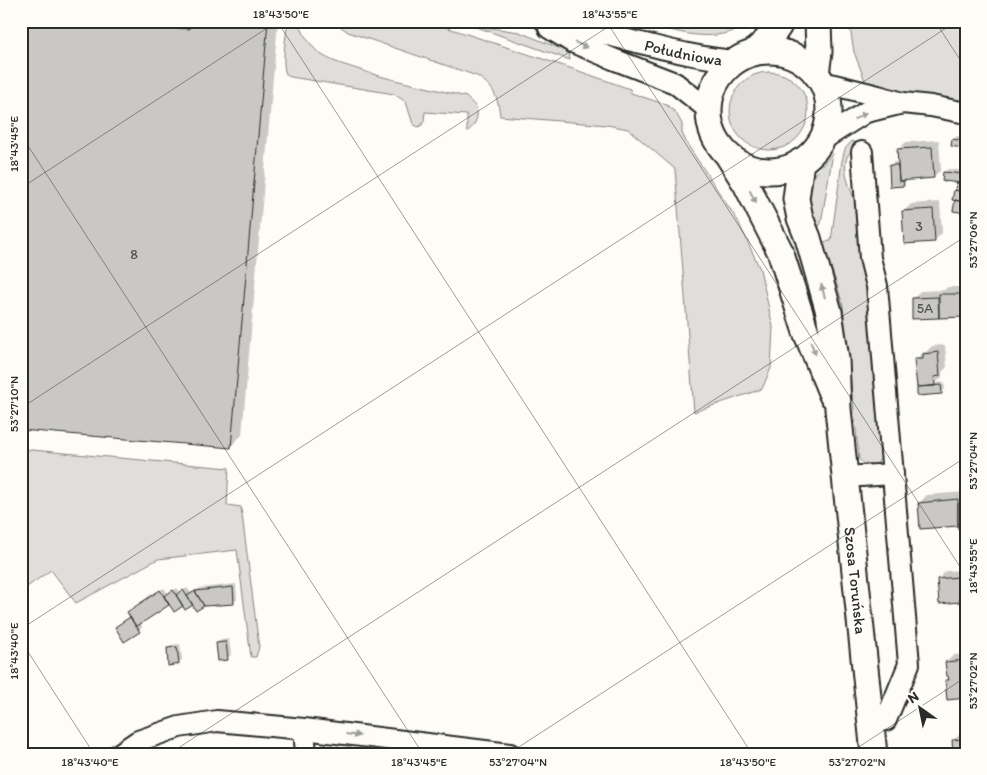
<svg xmlns="http://www.w3.org/2000/svg" width="987" height="775" font-family="Itim,sans-serif">
  <rect width="100%" height="100%" fill="#fdfcf7"/>
  <filter id="ink" filterUnits="userSpaceOnUse"><feTurbulence type="fractalNoise" baseFrequency=".02" numOctaves="2"/><feDisplacementMap in="SourceGraphic" scale="10" xChannelSelector="R" yChannelSelector="G"/><feConvolveMatrix kernelMatrix="1 2 1 2 8 2 1 2 1" color-interpolation-filters="sRGB"/></filter>
  <g filter="url(#ink)">
    <path fill="#dfdeda" stroke="#858482" d="M105 21H190L189 29Z
      M288 21H299C302 33 310 45 319 53 330 61 342 64 354 68 391 81 429 87 466 97 469 100 473 103 475 106 481 115 474 127 467 132V115L425 112 424 121 422 125 418 127 413 124 406 102 394 94 291 77 286 74C281 63 286 35 288 21Z
      M336 21H427L576 70 630 89 631 93 667 105 676 113 682 124V133L687 144 738 221 760 269 773 327 771 368 762 389 694 412 675 169 628 129 607 125 500 116C498 97 494 87 477 76L348 32 341 27Z
      M640 21H753C748 26 742 28 736 30 704 43 670 30 640 21Z
      M849 21H966V102L867 86 854 52Z
      M471 25 519 32 564 50 569 53 570 60Z
      M730 111a39 39 0 1 1 78 0a39 39 0 1 1-78 0Z
      M852 141 857 144C854 148 849 152 847 157 841 173 854 199 862 214L883 454 876 466C868 466 864 466 859 459L843 306 837 285 822 242 831 241 842 161 845 149Z
      M833 153 821 223 818 228 815 230C807 189 803 185 833 153Z
      M21 449 229 468 227 505 241 507 259 647 256 657H251L237 550 158 559 76 603 51 570 21 591Z"/>
    <path fill="#0003" d="M21 21H278L242 435 230 447Z
      M957 136 966 137V147L953 145 954 139Z
      M939 140 941 170 933 177 906 179 907 181 903 185 891 186 890 166 894 162H899L898 150 906 142Z
      M948 169 966 171 965 180H966V212L956 199H954L958 182 944 172Z
      M940 202 942 233 934 241 904 211 911 204Z
      M947 287H966V316L914 318 913 299 920 291 945 290Z
      M945 345 947 367 942 372V377L936 383 944 382 945 389 941 393 919 395 916 360 923 352H926L932 346Z
      M965 492 966 527 919 503 927 495Z
      M966 570V595L960 601 938 579 946 571Z
      M236 584 237 599 234 602 204 604H170L140 623 142 627 139 631 116 627 131 616 128 612 132 608 164 588 168 594 177 588 180 592 187 588 191 593 200 588Z
      M229 639 231 655 227 658 217 643 221 640Z
      M180 644 182 660 178 663 168 648 171 645Z
      M966 654V697L946 681 950 678 946 662 954 655Z
      M21 691 26 697 21 701Z
      M961 733H966V754L953 741Z"/>
    <path fill="#c9c8c4" stroke="#2b2b2b" d="M21 21H105L189 29 190 21H268L231 448 21 430Z
      M952 139 966 141V149L951 146Z
      M932 147 934 178 899 181 897 149Z
      M889 165H898L899 181H903L904 186 890 187Z
      M943 172 963 174 962 183 942 181Z
      M956 183 966 184V192L955 190Z
      M954 190 966 192V202L952 200Z
      M955 200 966 202V213L953 211Z
      M933 209 935 242 904 244 902 211Z
      M939 294H966V317L939 318Z
      M938 297 939 318 912 319V298Z
      M938 352 940 376 934 377 935 386 917 387 914 359H923V354Z
      M941 385 942 394 917 396V387Z
      M958 499V526L920 529 918 503Z
      M966 503V529H958V504Z
      M958 577 960 602 939 604 937 579Z
      M233 587 234 604 204 606 195 591Z
      M160 590 169 605 136 627 127 612Z
      M173 590 183 606 174 612 164 596Z
      M183 590 193 605 185 610 176 595Z
      M195 591 204 606 196 611 187 596Z
      M130 617 140 632 124 642 115 627Z
      M226 642 228 660 218 661 216 643Z
      M177 647 179 664 168 666 167 648Z
      M966 660V698L947 700 945 680H949L948 676H947L945 662Z
      M966 739V754H953L952 740Z"/>
    <g fill="none" stroke-linecap="round" stroke-linejoin="round">
      <g stroke="#2b2b2b" stroke-width="24">
        <g id="minor">
          <path id="s1" d="M545 21C570 27 595 32 620 38 658 47 696 58 736 61"/>
          <path d="M549 28 572 42 613 59 675 83 709 110"/>
          <path d="M822 82 878 96 903 103 931 106 966 113"/>
          <path d="M822 140 866 112 903 103"/>
          <path d="M862 152 870 258 877 286 909 664 886 720 871 723"/>
          <path d="M845 477 893 474"/>
          <path d="M304 729 306 754"/>
          <path d="M119 754 138 741 179 727 217 721 304 729 510 754"/>
        </g>
      </g>
      <g stroke="#2b2b2b" stroke-width="29">
        <g id="major">
          <circle cx="769" cy="111" r="60"/>
          <path d="M753 53C762 44 776 34 781 21"/>
          <path d="M816 74 819 52 818 21"/>
          <path d="M729 157 746 184 780 251 806 332 832 395"/>
          <path id="s2" d="M801 161 796 199 800 218 808 238 829 312 836 359 838 409 874 754"/>
        </g>
      </g>
      <use href="#minor" stroke="#fdfcf7" stroke-width="20"/>
      <use href="#major" stroke="#fdfcf7" stroke-width="25"/>
    </g>
    <defs><path id="oneway-solid" d="M-6-.8H1V-3.2L6.5 0L1 3.2V.8H-6Z" transform="scale(1.25)"/></defs>
    <g fill="#9e9e9b">
      <use href="#oneway-solid" transform="translate(581 45) rotate(24)"/>
      <use href="#oneway-solid" transform="translate(860 116) rotate(-30)"/>
      <use href="#oneway-solid" transform="translate(753 197) rotate(63)"/>
      <use href="#oneway-solid" transform="translate(823 291) rotate(-106)"/>
      <use href="#oneway-solid" transform="translate(813 348) rotate(68)"/>
      <use href="#oneway-solid" transform="translate(353 735) rotate(7)"/>
    </g>
  </g>
  <path fill="none" stroke="#2b2b2b" stroke-width="1" stroke-opacity="0.45" d="M277 21 752 754M606 21 966 576M935 21 966 69M21 135 423 754M21 188 278 21M21 408 617 21M21 629 957 21M21 641 94 754M169 754 966 236M508 754 966 457M848 754 966 677"/>
  <g text-anchor="middle" stroke-width="4.5" stroke-linejoin="round" paint-order="stroke">
    <g font-size="14" fill="#525251">
      <text x="919" y="231">3</text>
      <text x="134" y="259">8</text>
      <text x="925" y="313">5A</text>
    </g>
    <g font-size="16" fill="#2b2b2b" stroke="#fdfcf7">
      <text dy="6" stroke="none"><textPath href="#s1" startOffset="142">Południowa</textPath></text>
      <text dy="6" stroke="none"><textPath href="#s2" startOffset="426">Szosa Toruńska</textPath></text>
    </g>
  </g>
  <rect width="987" height="775" fill="none" stroke="#fdfcf7" stroke-width="55"/>
  <g transform="translate(920 708) rotate(327)" stroke="#fdfcf7" stroke-width="4" paint-order="stroke">
  <path d="M0-4L9 19L0 12L-9 19Z" fill="#2b2b2b"/>
  <text y="-8" font-size="14" font-weight="bold" text-anchor="middle" fill="#2b2b2b">N</text>
  </g>
  <rect x="28" y="28" width="932" height="720" fill="none" stroke="#2b2b2b" stroke-width="2"/>
  <g font-size="12" text-anchor="middle" fill="#2b2b2b">
    <text x="281" y="18">18°43'50"E</text>
    <text x="610" y="18">18°43'55"E</text>
    <text transform="translate(14 144) rotate(-90)" y="4">18°43'45"E</text>
    <text transform="translate(973 240) rotate(-90)" y="4">53°27'06"N</text>
    <text transform="translate(14 404) rotate(-90)" y="4">53°27'10"N</text>
    <text transform="translate(973 461) rotate(-90)" y="4">53°27'04"N</text>
    <text transform="translate(973 566) rotate(-90)" y="4">18°43'55"E</text>
    <text transform="translate(14 651) rotate(-90)" y="4">18°43'40"E</text>
    <text transform="translate(973 681) rotate(-90)" y="4">53°27'02"N</text>
    <text x="90" y="766">18°43'40"E</text>
    <text x="419" y="766">18°43'45"E</text>
    <text x="518" y="766">53°27'04"N</text>
    <text x="748" y="766">18°43'50"E</text>
    <text x="857" y="766">53°27'02"N</text>
  </g>
</svg>
